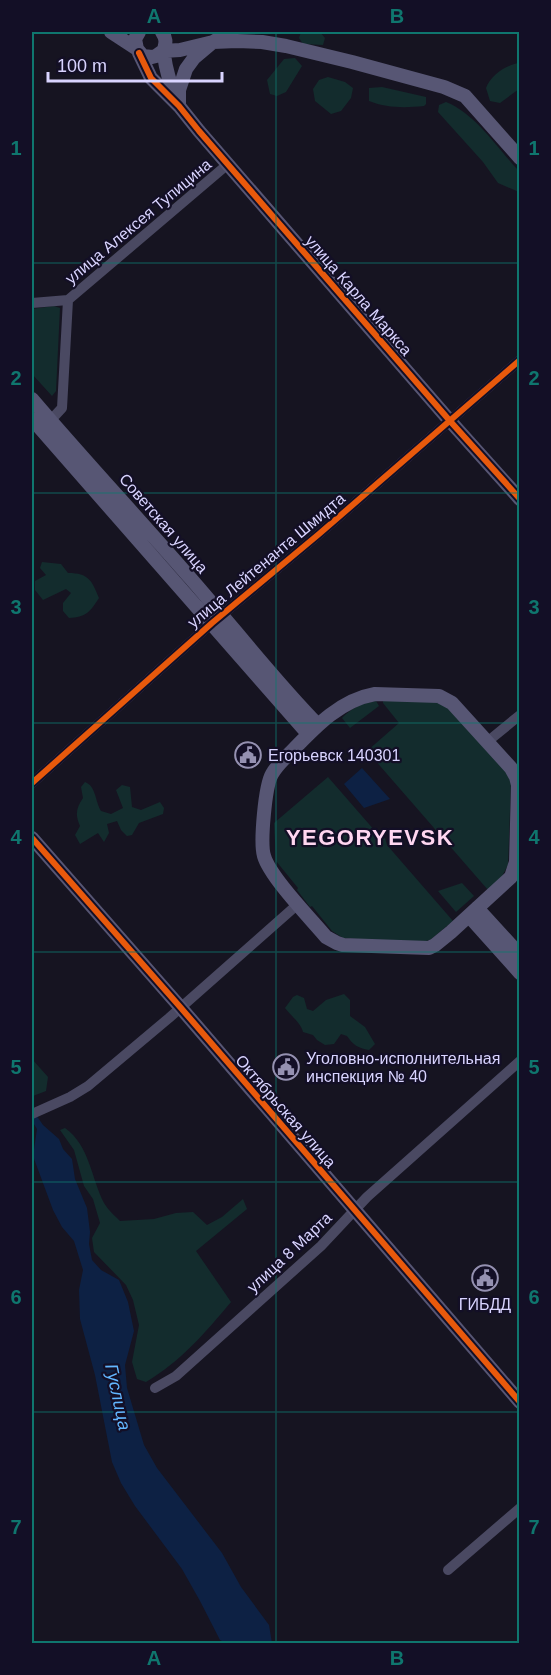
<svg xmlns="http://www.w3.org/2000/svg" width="551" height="1675" font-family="Helvetica,sans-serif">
  <rect width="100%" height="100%" fill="#161421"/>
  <path fill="#132c2d" d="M301 32H320L325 38 323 45 303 44 299 38Z
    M295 58 302 66 286 92 277 96 270 94 267 80 284 59Z
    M519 63V89L500 103 490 101 486 88C491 75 506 65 519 63Z
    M328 77 345 82 353 88 351 98 341 111 331 114 315 101 313 89 319 80Z
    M382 87 426 97V104L424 106C404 108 387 108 369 101V88Z
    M446 102C476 114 498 149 519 171V192L498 183 483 162 438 112 439 105Z
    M54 306 60 308 56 391 52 396 32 374V309Z
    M42 562 61 564 68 573C89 573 92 581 99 598 90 612 86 617 69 618L63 611V603L71 593 66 589 43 600 35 590V581L46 575 40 568Z
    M383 699 440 701 449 706 506 769 511 782 508 865 501 878 488 890 367 751 399 723 383 703Z
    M376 701 379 706 350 728 342 718C351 708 363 703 376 701Z
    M328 777 382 839 385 838 387 845 453 921 430 940 418 943 343 938 332 931 312 906 310 907 297 890 298 888 276 861 274 823Z
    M85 782C96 786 95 801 101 811L111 814 123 808 116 790 122 785 130 787 132 807 141 810 160 802 164 808 163 814 139 823 132 835 127 836 121 830 117 821 107 824 109 833 104 842 98 833 80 844 75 835 80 826C75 815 76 808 83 798L81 787Z
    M462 883 474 896 456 912 438 891Z
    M344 994 350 1000V1016L365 1027 375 1044 369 1050C358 1048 353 1045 347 1036L341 1034 334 1044 325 1045 317 1040 313 1035 303 1032C301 1023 291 1016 285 1008L293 997 297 995 304 998 307 1009 313 1011 326 1000Z
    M32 1059 48 1077 46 1091 33 1096 32 1095Z
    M65 1128C90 1146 91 1178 104 1203 108 1210 115 1216 120 1221L154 1219 176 1213 193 1212 207 1225 222 1217 243 1199 247 1209 196 1251 231 1302C205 1333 181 1361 146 1382L137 1379 132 1362 139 1325 133 1300 126 1285 94 1252 92 1238 100 1223 93 1199 84 1186 74 1150 60 1130Z"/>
  <path fill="#0d2144" d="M362 768 390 799 364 808 344 784Z
    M32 1109 43 1125 59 1139 63 1149 72 1159 75 1179 87 1208 90 1232 89 1244 92 1260 101 1270 119 1280 128 1302 134 1331 125 1365 127 1388 144 1445 157 1468 222 1553 241 1587 269 1625 272 1643H251L247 1641 226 1643 220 1640 200 1601 182 1569 135 1506 121 1483 112 1462 95 1375 80 1319 79 1290 83 1270 74 1241 62 1227 53 1210 33 1156 37 1129 32 1121Z"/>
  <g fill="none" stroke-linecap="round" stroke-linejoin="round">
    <path stroke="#4a4962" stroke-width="10" d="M68 300 228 164
      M32 303 68 300 62 408 50 421
      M487 742 520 715
      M32 783 212 623 319 534 520 360
      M32 1114 70 1097 88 1086 169 1018 298 904
      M155 1388 176 1376 321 1246 367 1197 520 1061
      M448 1570 520 1508"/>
    <path stroke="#575674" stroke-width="14" d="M111 32 137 49
      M139 32 135 39 137 49 143 56 152 57 156 56 163 51 180 50 213 42 230 32
      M162 32C169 43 163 45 164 55 166 70 171 86 176 99
      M139 53 151 78 179 106 199 131 450 421 520 499
      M179 106V90L186 69 194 58 213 42 237 41 262 42 286 46 352 62 444 87 465 96 520 158
      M32 399C84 460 139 519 192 580 234 628 273 679 318 725
      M32 419 308 734
      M375 694 439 696 452 703 511 768 516 777 518 785 516 862 511 877 451 932 435 945 429 948 343 945 337 943 326 937C311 919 270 877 264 856 260 843 265 786 272 774 277 765 286 757 293 750 317 725 341 700 375 694Z
      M32 838 181 1008 520 1402
      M477 908 520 955
      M469 916 520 973"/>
    <g stroke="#130f26" stroke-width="10">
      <path id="cycleway" d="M139 53 151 78 179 106 199 131 450 421 520 499
        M32 783 212 623 319 534 520 360
        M32 838 181 1008 520 1402"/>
    </g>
    <use href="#cycleway" stroke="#e8590c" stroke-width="6"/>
  </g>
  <path fill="none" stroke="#0f766e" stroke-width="1.5" stroke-opacity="0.55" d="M276 32V1644M32 263H520M32 493H520M32 723H520M32 952H520M32 1182H520M32 1412H520"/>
  <defs>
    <g id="civic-ring" transform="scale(1.35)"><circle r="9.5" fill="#130f26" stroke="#9591b1" stroke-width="1.5"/><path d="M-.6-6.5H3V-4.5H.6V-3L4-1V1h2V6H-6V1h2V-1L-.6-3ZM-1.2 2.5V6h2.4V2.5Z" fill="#9591b1"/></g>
  </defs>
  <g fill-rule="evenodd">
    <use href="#civic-ring" x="248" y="755"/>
    <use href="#civic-ring" x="286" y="1067"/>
    <use href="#civic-ring" x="485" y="1278"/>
  </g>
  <g text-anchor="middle" stroke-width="4.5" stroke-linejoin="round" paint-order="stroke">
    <g font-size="16" fill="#d9d4ff" stroke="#130f26">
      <text transform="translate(138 221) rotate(-40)" y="6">улица Алексея Тупицина</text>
      <text transform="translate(359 295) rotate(49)" y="6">улица Карла Маркса</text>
      <text transform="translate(164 523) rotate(49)" y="6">Советская улица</text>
      <text transform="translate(266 560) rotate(-40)" y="6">улица Лейтенанта Шмидта</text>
      <text transform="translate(286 1111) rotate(49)" y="6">Октябрьская улица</text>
      <text transform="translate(289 1252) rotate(-43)" y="6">улица 8 Марта</text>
    </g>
    <g font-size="16" fill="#d9d4ff" stroke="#130f26" text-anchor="start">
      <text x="268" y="761">Егорьевск 140301</text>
      <text x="306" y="1064">Уголовно-исполнительная<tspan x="306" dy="18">инспекция № 40</tspan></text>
      <text x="485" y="1310" text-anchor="middle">ГИБДД</text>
    </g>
    <g font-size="18" font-style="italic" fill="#62b6ff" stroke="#130f26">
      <text transform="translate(118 1397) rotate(78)" y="6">Гуслица</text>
    </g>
    <g font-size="22" font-weight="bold" letter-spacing="1.5" fill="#ffd6f0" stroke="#130f26">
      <text x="370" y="845">YEGORYEVSK</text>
    </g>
  </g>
  <rect width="551" height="1675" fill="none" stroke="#130f26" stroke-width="66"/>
  <path d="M48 72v9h174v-9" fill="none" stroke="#d9d4ff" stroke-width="3"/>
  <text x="57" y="72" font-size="18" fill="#d9d4ff" stroke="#130f26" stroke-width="4.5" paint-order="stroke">100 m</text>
  <rect x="33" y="33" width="485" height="1609" fill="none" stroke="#0f766e" stroke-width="2"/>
  <g font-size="20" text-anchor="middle" font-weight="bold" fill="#0f766e">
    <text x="154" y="23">A</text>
    <text x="397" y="23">B</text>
    <text x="16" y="155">1</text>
    <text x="534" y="155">1</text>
    <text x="16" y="385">2</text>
    <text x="534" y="385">2</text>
    <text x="16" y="614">3</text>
    <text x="534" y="614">3</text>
    <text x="16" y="844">4</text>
    <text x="534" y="844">4</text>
    <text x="16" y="1074">5</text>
    <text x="534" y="1074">5</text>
    <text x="16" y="1304">6</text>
    <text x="534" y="1304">6</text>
    <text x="16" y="1534">7</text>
    <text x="534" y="1534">7</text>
    <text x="154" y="1665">A</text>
    <text x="397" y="1665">B</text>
  </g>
</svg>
